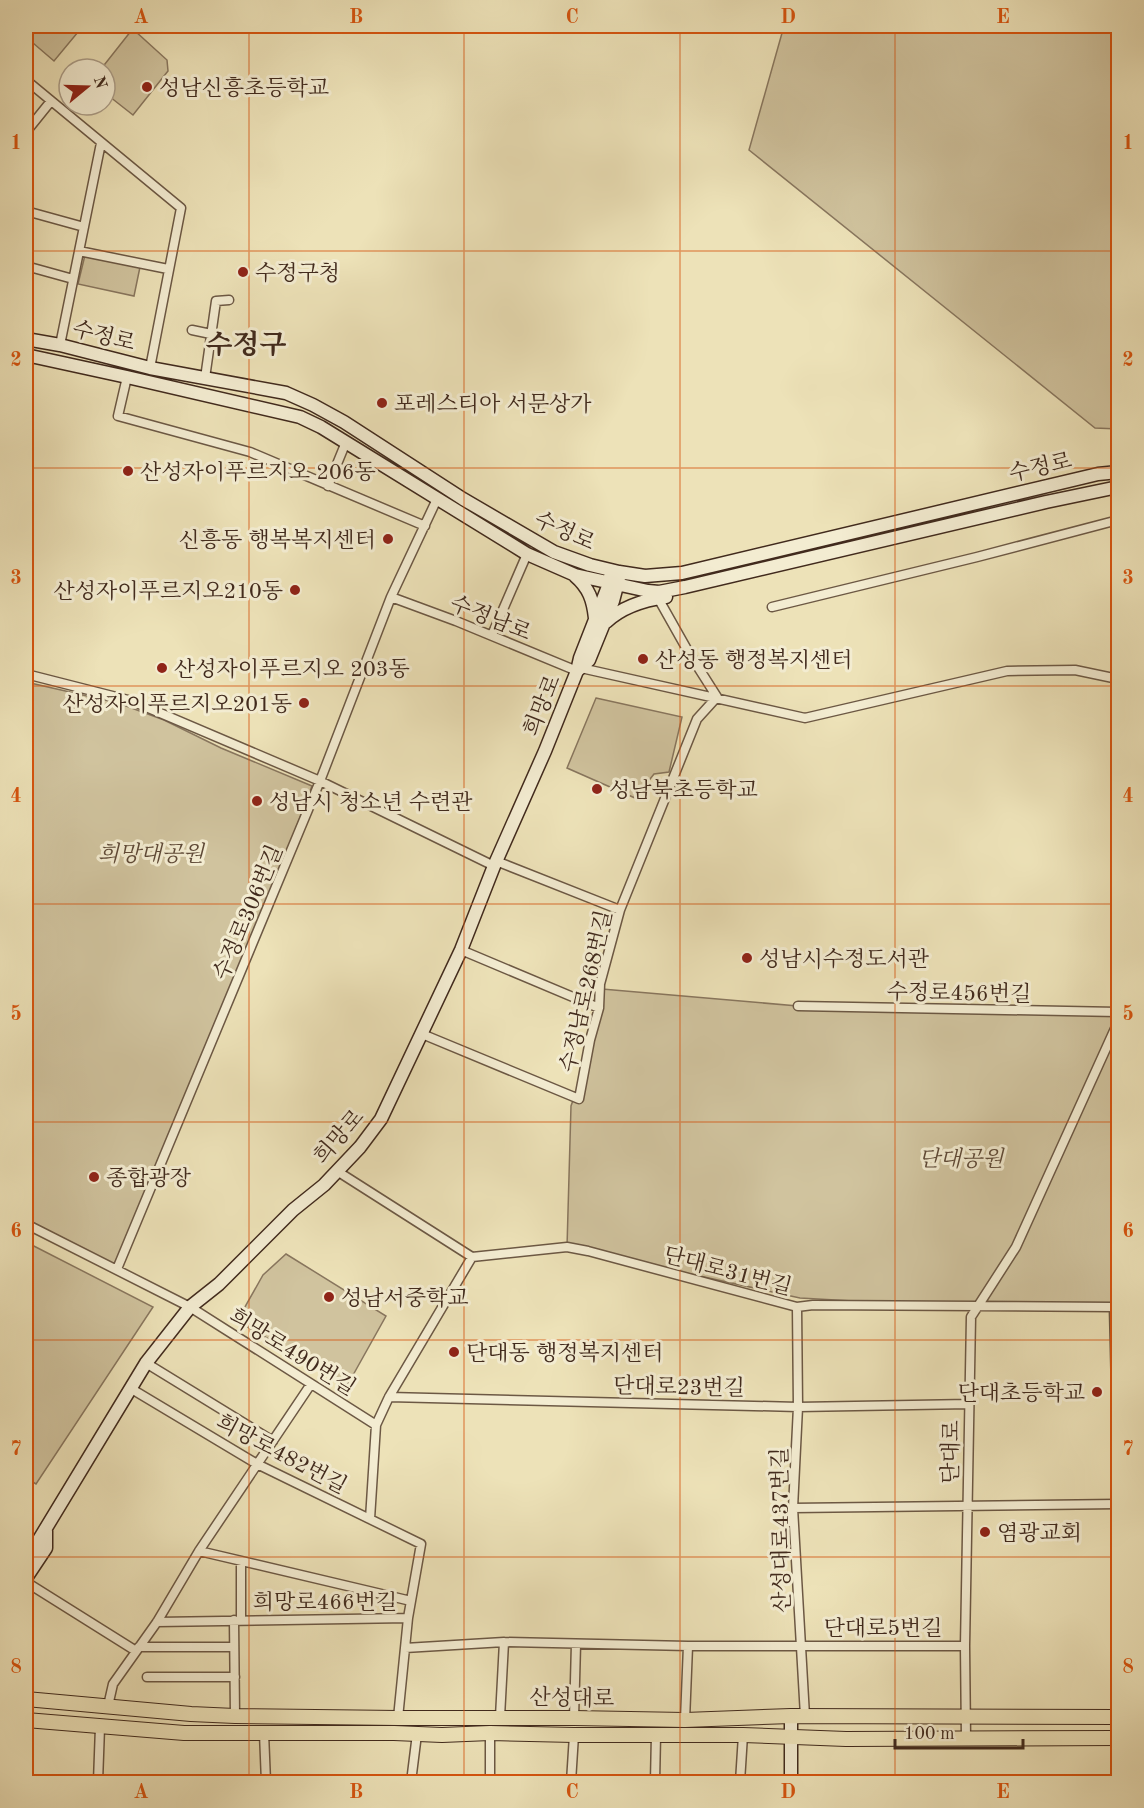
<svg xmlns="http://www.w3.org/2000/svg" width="1144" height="1808" font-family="'Old Standard TT','Noto Serif KR',serif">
  <rect width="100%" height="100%" fill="#ede2b8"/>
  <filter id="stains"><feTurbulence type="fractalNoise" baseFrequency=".00333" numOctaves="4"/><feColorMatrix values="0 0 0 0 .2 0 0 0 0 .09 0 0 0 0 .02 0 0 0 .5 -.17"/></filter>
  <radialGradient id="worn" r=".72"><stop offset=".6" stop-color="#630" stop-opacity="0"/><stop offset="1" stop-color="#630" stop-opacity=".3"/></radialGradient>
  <path fill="#d0c39e" stroke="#88765e" stroke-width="1.5" d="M26 26H83L54 61 26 37Z
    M784 26H1118V429L1095 428 749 150Z
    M131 31H135L167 60 168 71 133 115 105 93V69H101Z
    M85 255 140 267 134 296 78 284Z
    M26 682 118 703 164 720 221 748 312 786 274 886 115 1265 26 1221Z
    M596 698 682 717 669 772 654 774 635 798 567 768Z
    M602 989 798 1006 1118 1012V1357L1117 1305 977 1308 800 1298 567 1247 571 1106 582 1075Z
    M26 1242 153 1307 36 1484 26 1478Z
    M286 1254 386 1316 348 1384 237 1321 263 1275Z"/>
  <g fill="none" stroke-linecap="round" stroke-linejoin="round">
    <g stroke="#6c5844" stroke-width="11">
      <path id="street" d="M26 80 181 208 150 368
        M26 132 51 101
        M26 211 84 227
        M79 251 168 269
        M26 266 73 279
        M192 330 211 334
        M60 345 101 143
        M127 377 118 416 250 452 425 526
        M205 378 216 301 229 300
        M328 486 346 442
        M437 499 391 597 320 781 494 866
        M391 597 456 621 577 671
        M772 607 977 557 1118 520
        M492 635 527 554
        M581 668 805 718 1007 671 1075 670 1118 679
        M26 674 132 701 320 781 117 1269
        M496 861 620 910
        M461 950 599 1008
        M798 1006 1118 1012
        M422 1034 579 1099 590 1040 599 1008 600 984 620 910 697 719 717 697 689 653 658 598
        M337 1171 472 1257 389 1397 376 1425 370 1519
        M26 1224 190 1307 376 1425
        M472 1257 567 1247 588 1251 797 1307 813 1305 1114 1307 1118 1473
        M797 1307 798 1407 793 1508 805 1716
        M146 1363 273 1441
        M130 1388 257 1464 421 1544 408 1618 398 1718
        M389 1397 798 1407 969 1404
        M793 1508 1118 1504
        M199 1551 411 1601
        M26 1582 136 1651
        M241 1619V1561
        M234 1620 235 1716
        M157 1622 408 1618
        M139 1647H234
        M405 1648 504 1642 688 1646H965
        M147 1677H235
        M108 1706 113 1684 157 1622 199 1551 311 1384
        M500 1717 504 1642
        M574 1718 576 1644
        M685 1720 688 1646
        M264 1733 266 1782
        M966 1739 965 1646 971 1317 1016 1247 1118 1022
        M98 1782 100 1727
        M411 1782 417 1734
        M490 1782V1733
        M571 1782 574 1735
        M655 1782 656 1735
        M740 1782 743 1735"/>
    </g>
    <g stroke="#412a1d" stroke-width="15">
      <path id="secondary" d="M26 339 60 345 150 368 286 393 313 405 344 422 463 499 554 552 590 565 619 572 645 576 682 573 1098 474 1118 472
        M26 355 127 377 300 417 321 427 527 554 575 575 648 591 659 592 685 587 1046 502 1118 487
        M575 576C589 588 593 600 595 618
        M606 622C622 607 644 600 666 597
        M577 671 589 660 613 601 619 578
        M26 1561 146 1363 190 1307 219 1284 293 1210 324 1185 360 1147 381 1119 461 950 494 866 545 751 577 671 580 658 609 584 611 571
        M26 1578 46 1548V1531
        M791 1782V1716"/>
    </g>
    <g stroke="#412a1d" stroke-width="16">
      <path id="primary" d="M26 1699 191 1714 235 1716 398 1718H574L685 1720 791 1716 1118 1717
        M26 1720 184 1733H394L442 1735 490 1733 574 1735H743L846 1739 1118 1738"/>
    </g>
    <use href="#street" stroke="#f3ecd1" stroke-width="8"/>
    <use href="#secondary" stroke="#f3ecd1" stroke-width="12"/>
    <use href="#primary" stroke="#ede2b8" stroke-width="14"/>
  </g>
  <path fill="none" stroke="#d7540e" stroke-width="1.5" stroke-opacity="0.55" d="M249 26V1782M464 26V1782M680 26V1782M895 26V1782M26 251H1118M26 468H1118M26 686H1118M26 904H1118M26 1122H1118M26 1340H1118M26 1557H1118"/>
  <g fill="#8f2418" stroke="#f3ecd1" stroke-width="2">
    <circle cx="147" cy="87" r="6"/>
    <circle cx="243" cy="272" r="6"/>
    <circle cx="382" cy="403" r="6"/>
    <circle cx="128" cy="471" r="6"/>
    <circle cx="388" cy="539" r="6"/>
    <circle cx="295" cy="590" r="6"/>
    <circle cx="643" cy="659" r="6"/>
    <circle cx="162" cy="668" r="6"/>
    <circle cx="304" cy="703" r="6"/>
    <circle cx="597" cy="789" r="6"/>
    <circle cx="257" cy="801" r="6"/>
    <circle cx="747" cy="958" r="6"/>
    <circle cx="94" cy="1177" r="6"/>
    <circle cx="329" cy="1297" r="6"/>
    <circle cx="454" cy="1352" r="6"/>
    <circle cx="1097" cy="1392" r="6"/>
    <circle cx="985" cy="1532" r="6"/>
  </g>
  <g text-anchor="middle" stroke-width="6" stroke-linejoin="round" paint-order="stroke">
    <g font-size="22" fill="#412a1d" stroke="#f3ecd1" text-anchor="start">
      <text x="159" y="95">성남신흥초등학교</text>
      <text x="255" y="280">수정구청</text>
      <text x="394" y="411">포레스티아 서문상가</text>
      <text x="140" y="479">산성자이푸르지오 206동</text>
      <text x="376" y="547" text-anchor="end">신흥동 행복복지센터</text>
      <text x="283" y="598" text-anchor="end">산성자이푸르지오210동</text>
      <text x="655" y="667">산성동 행정복지센터</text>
      <text x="174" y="676">산성자이푸르지오 203동</text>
      <text x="292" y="711" text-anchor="end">산성자이푸르지오201동</text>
      <text x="609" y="797">성남북초등학교</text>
      <text x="269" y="809">성남시 청소년 수련관</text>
      <text x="759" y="966">성남시수정도서관</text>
      <text x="106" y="1185">종합광장</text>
      <text x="341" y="1305">성남서중학교</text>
      <text x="466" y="1360">단대동 행정복지센터</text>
      <text x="1085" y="1400" text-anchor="end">단대초등학교</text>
      <text x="997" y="1540">염광교회</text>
    </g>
    <g font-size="22" fill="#412a1d" stroke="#f3ecd1">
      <text transform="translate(104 335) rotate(14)" y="8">수정로</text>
      <text transform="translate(1040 466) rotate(-13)" y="8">수정로</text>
      <text transform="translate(565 530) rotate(24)" y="8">수정로</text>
      <text transform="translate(491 617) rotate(22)" y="8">수정남로</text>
      <text transform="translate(541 705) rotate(-68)" y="8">희망로</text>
      <text transform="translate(247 912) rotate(-67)" y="8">수정로306번길</text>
      <text transform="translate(585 991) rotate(-77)" y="8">수정남로268번길</text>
      <text transform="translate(959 992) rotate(1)" y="8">수정로456번길</text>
      <text transform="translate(338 1136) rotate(-49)" y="8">희망로</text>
      <text transform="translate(728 1270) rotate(15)" y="8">단대로31번길</text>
      <text transform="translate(293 1351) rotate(32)" y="8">희망로490번길</text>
      <text transform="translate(679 1386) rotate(1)" y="8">단대로23번길</text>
      <text transform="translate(950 1452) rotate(-89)" y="8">단대로</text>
      <text transform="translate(282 1453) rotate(28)" y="8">희망로482번길</text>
      <text transform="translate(780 1530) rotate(-91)" y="8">산성대로437번길</text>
      <text x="325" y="1609">희망로466번길</text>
      <text x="883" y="1635">단대로5번길</text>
      <text transform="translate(572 1697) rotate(1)" y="8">산성대로</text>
    </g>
    <g font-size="22" font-style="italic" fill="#5e4937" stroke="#f3ecd1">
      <text x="151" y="861">희망대공원</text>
      <text x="961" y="1166">단대공원</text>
    </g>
    <g font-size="28" font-weight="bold" fill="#412a1d" stroke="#f3ecd1">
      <text x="246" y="354">수정구</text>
    </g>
  </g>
  <rect width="1144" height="1808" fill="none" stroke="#ede2b8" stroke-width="66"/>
  <g transform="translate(87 87) rotate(71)"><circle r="28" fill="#f3ecd1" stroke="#ac9e89" stroke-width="1.5"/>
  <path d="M0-4.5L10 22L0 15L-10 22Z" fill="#8f2418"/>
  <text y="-9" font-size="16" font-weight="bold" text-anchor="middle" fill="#412a1d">N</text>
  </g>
  <path d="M895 1739v9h128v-9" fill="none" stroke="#412a1d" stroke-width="3"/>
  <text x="904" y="1739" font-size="18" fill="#412a1d" stroke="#f3ecd1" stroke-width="4.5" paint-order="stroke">100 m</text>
  <rect x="33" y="33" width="1078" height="1742" fill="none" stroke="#d7540e" stroke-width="2"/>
  <g font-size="20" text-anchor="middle" font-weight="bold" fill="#d7540e">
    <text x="141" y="23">A</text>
    <text x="356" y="23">B</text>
    <text x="572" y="23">C</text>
    <text x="788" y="23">D</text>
    <text x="1003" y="23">E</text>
    <text x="16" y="149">1</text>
    <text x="1128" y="149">1</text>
    <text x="16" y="366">2</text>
    <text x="1128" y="366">2</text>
    <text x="16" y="584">3</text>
    <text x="1128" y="584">3</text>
    <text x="16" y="802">4</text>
    <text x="1128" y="802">4</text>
    <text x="16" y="1020">5</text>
    <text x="1128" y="1020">5</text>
    <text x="16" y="1237">6</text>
    <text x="1128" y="1237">6</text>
    <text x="16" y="1455">7</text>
    <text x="1128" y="1455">7</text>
    <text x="16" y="1673">8</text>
    <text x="1128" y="1673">8</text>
    <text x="141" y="1798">A</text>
    <text x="356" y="1798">B</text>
    <text x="572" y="1798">C</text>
    <text x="788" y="1798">D</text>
    <text x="1003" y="1798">E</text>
  </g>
  <rect width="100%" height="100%" filter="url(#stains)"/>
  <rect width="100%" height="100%" fill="url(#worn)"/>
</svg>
